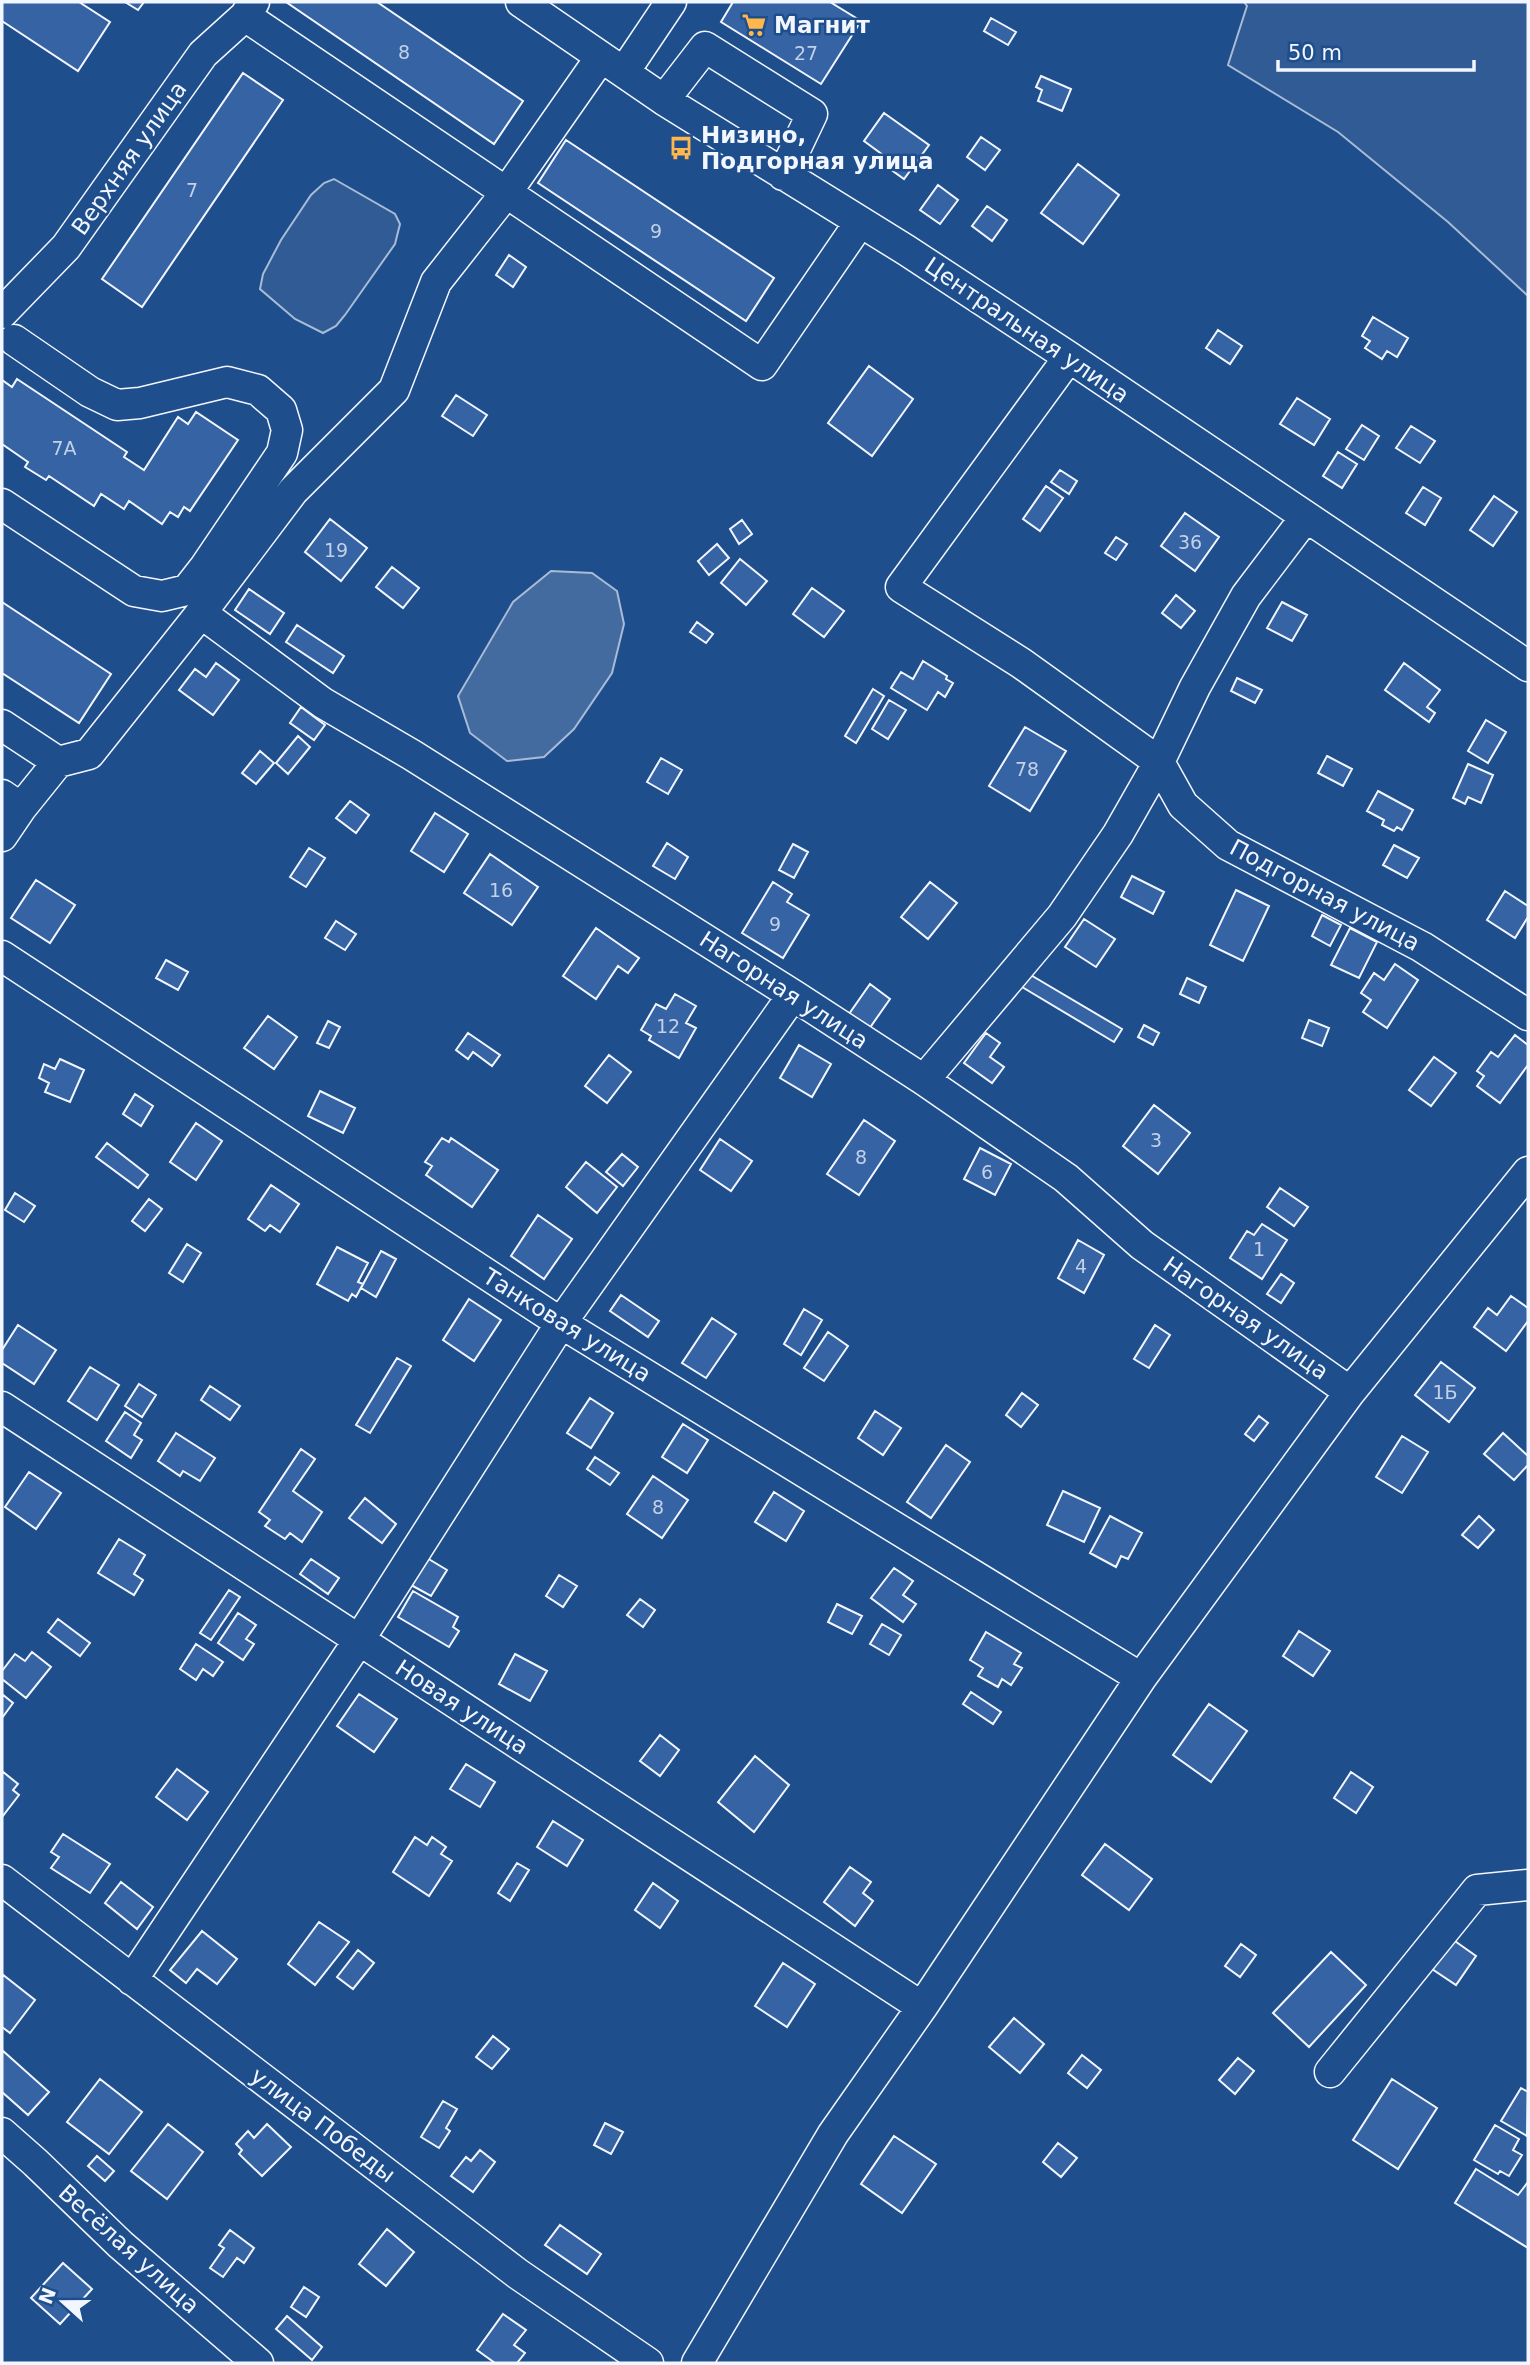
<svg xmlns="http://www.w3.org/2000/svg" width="1530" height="2365" font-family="'DejaVu Sans',sans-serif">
  <rect width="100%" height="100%" fill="#1f4e8c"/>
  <path fill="#305b95" stroke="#a8bbd7" stroke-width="2" d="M1244 2H1528V296L1448 222 1338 132 1228 65 1247 6Z
    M334 179 395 214 400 224 395 244 345 315 336 326 323 333 295 319 260 289 263 274 281 240 311 195 324 183Z"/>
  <path fill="#446ba0" stroke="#a8bbd7" stroke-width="2" d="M551 571 592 573 617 591 624 624 612 673 574 729 544 757 507 761 470 733 458 696 513 602Z"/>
  <path fill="#3563a3" stroke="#f2f6ff" stroke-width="2" d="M2 2H79L110 22 78 71 2 21Z
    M125 2H144L138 10Z
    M286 2H377L523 101 494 144Z
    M733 2H830L861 21 821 84 721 22Z
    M991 18 1016 32 1008 45 984 31Z
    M243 73 283 100 142 307 102 279Z
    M1041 76 1071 89 1062 111 1038 101 1042 90 1036 87Z
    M884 113 929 145 904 179 879 161 883 155 864 141Z
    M981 137 1000 150 985 170 967 157Z
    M566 140 774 278 746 321 538 183Z
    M1078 164 1119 195 1083 244 1041 213Z
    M938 185 958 200 940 224 920 210Z
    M987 206 1007 220 992 241 972 226Z
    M509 255 526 267 513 287 496 275Z
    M1373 317 1408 338 1397 357 1387 351 1382 359 1365 348 1370 341 1362 336Z
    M1218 330 1242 346 1230 364 1206 348Z
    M869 366 913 399 872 456 828 423Z
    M17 379 127 452 124 457 144 470 178 417 188 424 196 412 238 440 190 511 184 507 178 517 170 512 162 524 129 501 124 509 101 494 94 506 49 476 46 480 25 467 28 462 2 444V380L12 387Z
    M456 395 487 415 473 436 442 416Z
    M1297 398 1330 419 1314 445 1280 424Z
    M1362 425 1379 436 1364 460 1346 449Z
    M1411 426 1435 441 1420 463 1396 448Z
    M1338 452 1357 464 1342 488 1323 476Z
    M1060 470 1077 481 1069 494 1051 482Z
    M1046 486 1063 498 1040 531 1023 519Z
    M1423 487 1441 498 1425 525 1406 513Z
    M1494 496 1517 512 1493 546 1470 530Z
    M1185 513 1219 537 1195 571 1161 546Z
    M330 519 367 548 341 581 305 552Z
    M742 520 752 534 739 544 730 529Z
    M1116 537 1127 544 1116 560 1105 553Z
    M717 544 729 558 709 575 698 561Z
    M740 559 767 581 746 605 721 583Z
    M392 567 419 588 403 608 376 587Z
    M812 588 844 611 824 637 793 614Z
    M249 589 284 613 270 634 235 610Z
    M1176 595 1195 611 1181 628 1162 613Z
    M2 602 111 674 79 723 2 673Z
    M1282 602 1307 615 1292 641 1267 628Z
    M697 622 713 634 706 643 690 632Z
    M297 625 344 656 333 673 286 642Z
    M923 661 947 676 946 679 953 683 945 697 938 692 927 710 891 688 901 672 913 679Z
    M216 663 239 680 213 715 179 690 195 669 206 677Z
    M1404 663 1440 690 1427 707 1435 713 1429 722 1385 690Z
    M1237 678 1262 690 1255 703 1231 691Z
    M873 689 884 696 856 743 845 736Z
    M889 700 906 710 888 739 872 729Z
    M301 707 325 725 314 740 290 723Z
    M1486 720 1506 732 1488 763 1468 751Z
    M1025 727 1066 751 1030 811 989 786Z
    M298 736 310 747 288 774 276 763Z
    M260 751 274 763 256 784 242 773Z
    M1327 756 1352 769 1343 786 1318 773Z
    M661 758 682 770 668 794 647 782Z
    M1468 764 1493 775 1481 803 1468 797 1465 804 1453 798Z
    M1378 791 1413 810 1402 830 1397 827 1394 831 1382 825 1384 820 1367 811Z
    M350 801 369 815 356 833 336 818Z
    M435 813 468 834 444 872 411 851Z
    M667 843 688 857 675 879 653 866Z
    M793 844 808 852 794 878 779 870Z
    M1394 845 1419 858 1407 878 1383 865Z
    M309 848 325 858 306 887 290 877Z
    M490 854 538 887 512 925 464 893Z
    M1132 876 1164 892 1153 914 1121 897Z
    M36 880 75 905 50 943 11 918Z
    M773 882 792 894 787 902 809 915 783 958 742 933Z
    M930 882 957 903 928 939 901 917Z
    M1236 890 1269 906 1243 961 1210 945Z
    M1505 891 1528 906V917L1515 938 1487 920Z
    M1322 915 1341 925 1330 946 1312 936Z
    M1084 919 1115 939 1096 967 1065 947Z
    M336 921 356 934 345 950 325 938Z
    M596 928 639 958 628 973 618 966 596 999 563 976Z
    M1350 928 1377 942 1359 978 1331 965Z
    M166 960 188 972 178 990 156 978Z
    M1395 964 1418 980 1387 1028 1363 1012 1371 1000 1361 993 1374 973 1384 980Z
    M1029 974 1122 1029 1114 1042 1022 987Z
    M1187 978 1206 987 1199 1003 1180 994Z
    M870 984 890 999 869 1029 849 1014Z
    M675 994 696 1006 686 1023 696 1028 679 1058 649 1040 651 1036 641 1030 656 1004 666 1009Z
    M268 1016 297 1037 274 1069 244 1048Z
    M1309 1020 1329 1028 1322 1046 1302 1038Z
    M328 1021 340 1027 329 1048 317 1043Z
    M1144 1025 1159 1033 1153 1045 1138 1037Z
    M468 1033 500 1055 492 1066 473 1052 468 1059 456 1050Z
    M986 1033 1000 1043 990 1057 1004 1067 992 1083 964 1063Z
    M1515 1035 1528 1045V1065L1500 1103 1477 1086 1484 1076 1477 1071 1491 1052 1498 1057Z
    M799 1045 831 1064 812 1097 780 1078Z
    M609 1055 631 1072 607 1103 585 1086Z
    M1434 1057 1456 1073 1431 1106 1409 1090Z
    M60 1059 84 1070 70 1102 45 1092 49 1083 39 1078 44 1064 55 1069Z
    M320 1091 355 1108 343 1133 308 1116Z
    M135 1094 153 1106 141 1126 123 1114Z
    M1154 1105 1190 1133 1158 1174 1123 1146Z
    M864 1120 895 1141 859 1195 827 1174Z
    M196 1123 222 1141 196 1180 170 1162Z
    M442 1138 449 1142 451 1138 498 1170 472 1207 426 1175 432 1166 425 1162Z
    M720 1139 752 1161 731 1191 700 1170Z
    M107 1143 148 1175 138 1188 96 1157Z
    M980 1148 1011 1164 995 1195 964 1179Z
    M622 1154 638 1167 623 1186 606 1172Z
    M586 1162 617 1187 597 1213 566 1187Z
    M271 1185 299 1204 280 1232 270 1225 265 1231 248 1219Z
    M1280 1188 1308 1207 1294 1226 1267 1207Z
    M15 1193 35 1206 24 1222 5 1210Z
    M149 1199 162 1209 145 1231 132 1221Z
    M538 1215 572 1239 544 1279 511 1256Z
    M1262 1224 1287 1240 1262 1279 1230 1258 1247 1231 1254 1235Z
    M1078 1240 1104 1255 1084 1293 1058 1278Z
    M187 1244 201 1253 183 1282 169 1273Z
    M337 1247 368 1263 358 1282 363 1284 356 1297 352 1294 348 1301 317 1284Z
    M381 1251 396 1259 376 1297 361 1288Z
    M1281 1274 1294 1283 1281 1303 1267 1294Z
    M621 1295 659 1321 648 1337 610 1311Z
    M1511 1296 1528 1308V1321L1506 1351 1474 1327 1488 1308 1497 1315Z
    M469 1299 501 1320 474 1361 443 1340Z
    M804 1309 822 1320 801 1355 784 1344Z
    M712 1318 736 1334 706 1378 682 1363Z
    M18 1325 56 1350 34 1384 2 1363V1350Z
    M1155 1325 1170 1335 1149 1368 1134 1359Z
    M828 1332 848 1346 824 1381 804 1368Z
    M397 1358 411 1366 370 1433 356 1425Z
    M1441 1362 1475 1388 1449 1422 1415 1395Z
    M90 1367 119 1385 97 1420 68 1401Z
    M139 1384 156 1395 142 1417 125 1406Z
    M210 1386 240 1406 230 1420 201 1400Z
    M1022 1393 1038 1405 1021 1427 1006 1415Z
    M590 1398 613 1413 591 1448 567 1433Z
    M875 1411 901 1428 883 1455 858 1438Z
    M125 1412 141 1423 134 1435 142 1440 131 1458 106 1441Z
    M1259 1416 1268 1423 1254 1441 1245 1434Z
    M683 1424 708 1440 687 1473 662 1457Z
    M176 1433 215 1458 200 1481 183 1471 180 1476 158 1461Z
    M1503 1433 1528 1456V1465L1514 1480 1484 1454Z
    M1402 1436 1428 1452 1402 1493 1376 1477Z
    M946 1445 970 1462 931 1518 907 1502Z
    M301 1449 315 1459 293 1491 322 1512 302 1542 290 1533 285 1539 265 1526 270 1520 259 1512Z
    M595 1457 619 1473 610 1485 587 1469Z
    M29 1472 61 1493 36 1529 5 1507Z
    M653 1476 688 1500 662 1538 627 1514Z
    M1063 1491 1100 1508 1084 1542 1047 1525Z
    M774 1492 804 1511 786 1541 755 1522Z
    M365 1498 396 1524 382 1543 349 1518Z
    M1110 1516 1142 1533 1128 1559 1121 1556 1116 1567 1090 1553Z
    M1479 1516 1494 1530 1478 1548 1462 1535Z
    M119 1539 145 1555 134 1574 143 1580 134 1595 98 1573Z
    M427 1558 447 1570 431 1596 411 1585Z
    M311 1559 339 1578 328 1594 300 1574Z
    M894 1568 913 1581 903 1595 916 1604 903 1622 871 1598Z
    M559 1575 577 1586 563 1607 546 1596Z
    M229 1590 240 1597 211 1640 200 1633Z
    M413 1591 458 1617 453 1627 459 1631 449 1647 398 1617Z
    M640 1599 655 1610 643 1627 627 1615Z
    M837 1604 862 1616 852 1634 828 1622Z
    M238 1613 256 1625 246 1639 254 1644 243 1660 218 1643Z
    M58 1619 90 1643 80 1656 48 1632Z
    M882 1624 901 1635 889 1655 870 1644Z
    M1299 1631 1330 1651 1313 1676 1283 1656Z
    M986 1632 1021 1653 1014 1664 1022 1668 1011 1685 1002 1679 998 1687 978 1676 983 1668 970 1660Z
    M196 1644 223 1662 213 1676 203 1669 196 1680 180 1669Z
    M32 1652 51 1667 26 1698 2 1679V1671L15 1654 25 1661Z
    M515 1654 547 1671 530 1701 499 1684Z
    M971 1692 1001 1712 993 1724 963 1704Z
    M2 1694 13 1703 2 1718Z
    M359 1694 397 1719 374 1752 337 1726Z
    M1209 1704 1247 1731 1211 1782 1173 1755Z
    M660 1735 679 1750 660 1776 640 1761Z
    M755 1756 789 1785 754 1832 718 1802Z
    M466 1764 495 1782 480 1807 450 1789Z
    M177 1769 208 1792 187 1820 156 1797Z
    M2 1771 18 1784 13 1790 19 1795 2 1817Z
    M1351 1772 1373 1787 1356 1813 1334 1798Z
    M553 1821 583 1840 567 1866 537 1847Z
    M63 1834 110 1864 90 1893 51 1868 59 1857 51 1852Z
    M415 1837 427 1845 432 1837 446 1847 441 1854 452 1861 429 1896 393 1872Z
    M1105 1844 1152 1879 1129 1910 1082 1875Z
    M517 1863 529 1870 510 1901 498 1893Z
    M850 1867 871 1882 863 1893 873 1901 855 1926 824 1902Z
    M121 1882 153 1907 137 1929 105 1903Z
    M653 1883 678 1901 660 1928 635 1910Z
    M319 1922 349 1942 315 1985 288 1964Z
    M202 1931 237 1959 217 1984 197 1969 186 1983 170 1970Z
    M1452 1939 1476 1956 1456 1985 1432 1969Z
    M1241 1944 1256 1955 1240 1977 1225 1966Z
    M358 1950 374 1963 353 1989 337 1977Z
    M1331 1952 1366 1985 1309 2047 1273 2013Z
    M783 1963 815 1984 787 2027 755 2006Z
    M2 1974 35 2000 10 2033 2 2027Z
    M1014 2018 1044 2044 1020 2073 989 2047Z
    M493 2036 509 2049 492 2069 476 2057Z
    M2 2050 49 2092 28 2115 2 2092Z
    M1082 2055 1101 2070 1087 2088 1068 2073Z
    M1238 2058 1254 2071 1235 2094 1219 2080Z
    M100 2079 142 2112 109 2154 67 2122Z
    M1392 2079 1437 2108 1398 2169 1353 2140Z
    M1521 2088 1528 2092 1527 2136 1501 2121Z
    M443 2101 457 2109 446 2128 450 2131 439 2148 421 2137Z
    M605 2123 623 2132 611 2154 594 2145Z
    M168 2124 203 2152 167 2199 131 2171Z
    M267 2124 291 2147 262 2176 239 2154 242 2150 236 2144 248 2131 254 2138Z
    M1495 2125 1519 2139 1513 2150 1522 2155 1509 2176 1500 2171 1498 2174 1474 2160Z
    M894 2136 936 2164 902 2213 861 2184Z
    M1058 2143 1077 2158 1061 2177 1043 2162Z
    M480 2150 495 2162 473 2192 451 2176 466 2157 471 2161Z
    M97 2156 114 2171 105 2181 88 2166Z
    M1476 2169 1518 2195 1528 2182V2248L1455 2203Z
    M560 2225 601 2254 587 2274 545 2245Z
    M387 2229 414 2252 386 2286 359 2264Z
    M230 2230 254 2248 244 2263 237 2258 223 2277 210 2268 224 2248 219 2245Z
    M63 2263 92 2289 60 2324 31 2298Z
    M304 2287 319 2297 306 2317 291 2307Z
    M503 2314 526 2330 514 2345 525 2353 517 2363H495L477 2350Z
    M287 2316 322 2347 312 2360 276 2329Z"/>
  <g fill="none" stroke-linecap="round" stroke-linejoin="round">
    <g stroke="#f2f6ff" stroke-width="33">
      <path id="minor" d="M521 2 664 100 906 250 1069 357 1528 666
        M245 16 762 365 860 222
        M624 72 671 2
        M664 100 705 47 812 114 783 175
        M2 313 66 247 203 54 245 16 254 2
        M1069 357 901 587 1021 663 1159 762 1183 805 1228 845 1422 947 1528 1015
        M2 504 134 591 162 596 187 590 205 567 282 453 287 430 281 410 258 390 227 382 140 403 117 405 90 392 14 340
        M201 613 323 703 412 755 793 995 924 1080 1066 1178 1142 1245 1350 1392
        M2 725 58 762 89 754 201 613 293 491 394 390 436 282 506 193 601 57
        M2 795 21 808 58 762
        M2 836 21 808
        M2 956 561 1323 1141 1678
        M924 1080 1062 916 1118 834 1159 762 1195 687 1246 596 1305 518
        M2 1407 922 2007
        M2 1880 518 2274 648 2363
        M132 1980 359 1640 561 1323 793 995
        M1330 2072 1477 1890 1528 1885
        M2 2133 36 2163 121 2245 258 2363
        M697 2363 833 2134 922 2007 1141 1678 1350 1392 1528 1172"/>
    </g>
    <use href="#minor" stroke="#1f4e8c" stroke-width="30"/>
  </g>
  <defs>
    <g id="supermarket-bare" transform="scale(1.89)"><path d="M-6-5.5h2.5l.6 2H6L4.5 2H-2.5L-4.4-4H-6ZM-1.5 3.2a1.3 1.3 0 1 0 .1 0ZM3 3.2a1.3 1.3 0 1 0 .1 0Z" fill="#ffb74d" stroke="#1f4e8c" stroke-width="2.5" paint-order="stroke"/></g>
    <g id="bus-bare" transform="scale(1.89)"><path d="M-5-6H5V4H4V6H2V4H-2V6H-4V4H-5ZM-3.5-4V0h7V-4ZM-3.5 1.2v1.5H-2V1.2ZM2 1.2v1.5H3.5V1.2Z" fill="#ffb74d" stroke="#1f4e8c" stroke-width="2.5" paint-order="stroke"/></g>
  </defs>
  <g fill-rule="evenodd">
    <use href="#supermarket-bare" x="754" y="25"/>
    <use href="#bus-bare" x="681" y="148"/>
  </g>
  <g text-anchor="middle" stroke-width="5" stroke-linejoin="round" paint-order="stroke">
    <g font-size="19" fill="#c3d1e8">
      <text x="404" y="59">8</text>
      <text x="806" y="60">27</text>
      <text x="192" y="197">7</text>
      <text x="656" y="238">9</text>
      <text x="64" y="455">7А</text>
      <text x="1190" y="549">36</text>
      <text x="336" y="557">19</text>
      <text x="1027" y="776">78</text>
      <text x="501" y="897">16</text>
      <text x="775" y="931">9</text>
      <text x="668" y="1033">12</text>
      <text x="1156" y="1147">3</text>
      <text x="861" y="1164">8</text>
      <text x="987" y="1179">6</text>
      <text x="1259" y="1256">1</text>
      <text x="1081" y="1273">4</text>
      <text x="1445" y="1399">1Б</text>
      <text x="658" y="1514">8</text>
    </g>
    <g font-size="23" font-weight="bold" fill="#f2f6ff" stroke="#1f4e8c" text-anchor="start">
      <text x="774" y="33">Магнит</text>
      <text x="701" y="143">Низино,<tspan x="701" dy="26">Подгорная улица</tspan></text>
    </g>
    <g font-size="23" fill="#f2f6ff" stroke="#1f4e8c">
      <text transform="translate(129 158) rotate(-55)" y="8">Верхняя улица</text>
      <text transform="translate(1027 330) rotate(34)" y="8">Центральная улица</text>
      <text transform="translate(1325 895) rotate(28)" y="8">Подгорная улица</text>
      <text transform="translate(784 990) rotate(33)" y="8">Нагорная улица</text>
      <text transform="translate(1246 1318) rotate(35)" y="8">Нагорная улица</text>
      <text transform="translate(567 1325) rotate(32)" y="8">Танковая улица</text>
      <text transform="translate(462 1707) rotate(33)" y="8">Новая улица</text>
      <text transform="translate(323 2125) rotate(37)" y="8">улица Победы</text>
      <text transform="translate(129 2249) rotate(42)" y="8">Весёлая улица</text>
    </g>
  </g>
  <rect width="1530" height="2365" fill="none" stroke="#f2f6ff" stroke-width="7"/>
  <g transform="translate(63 2302) rotate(291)" stroke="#1f4e8c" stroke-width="5" paint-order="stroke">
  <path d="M0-5L12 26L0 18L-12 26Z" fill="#f2f6ff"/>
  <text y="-10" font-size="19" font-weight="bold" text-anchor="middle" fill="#f2f6ff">N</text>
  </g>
  <path d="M1278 60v10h196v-10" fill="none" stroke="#f2f6ff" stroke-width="3.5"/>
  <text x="1288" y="60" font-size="21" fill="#f2f6ff" stroke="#1f4e8c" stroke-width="5" paint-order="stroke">50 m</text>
</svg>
